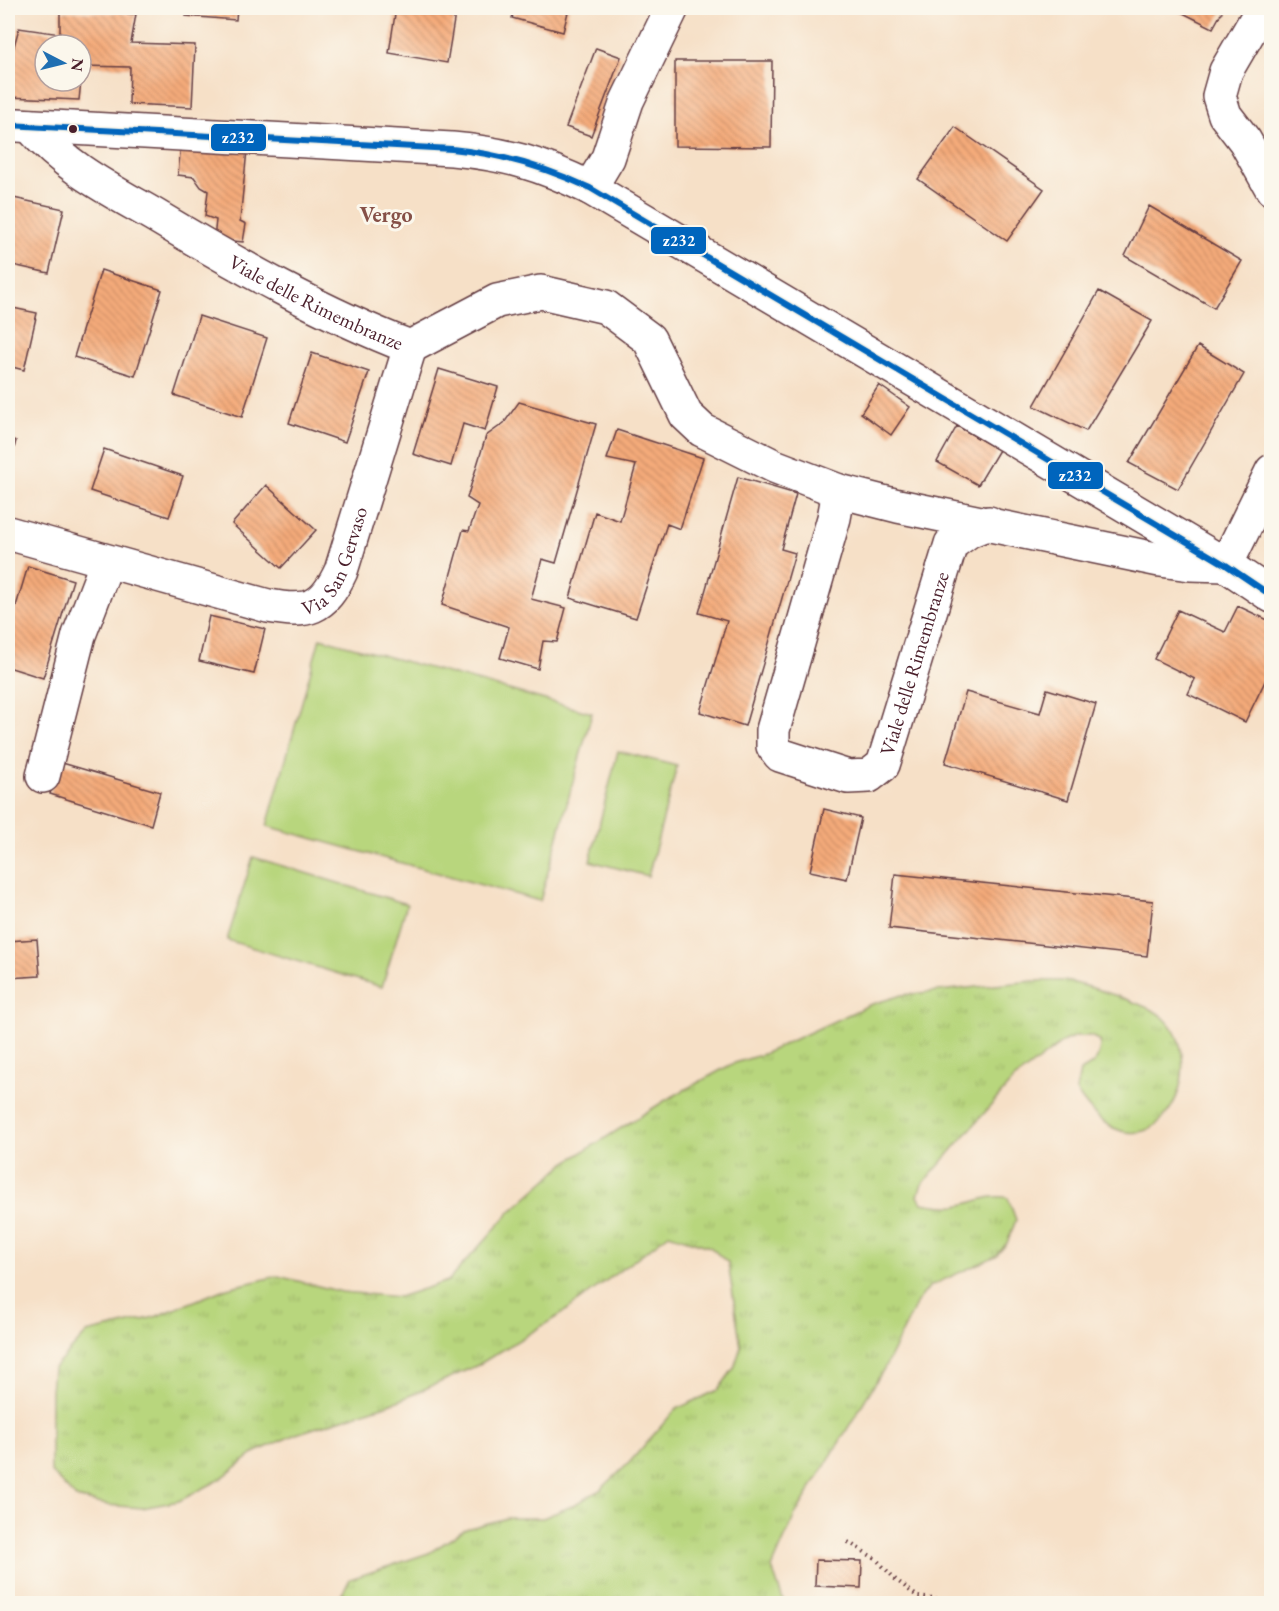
<svg xmlns="http://www.w3.org/2000/svg" width="1279" height="1611" font-family="'EB Garamond',serif">
  <defs>
    <pattern id="grass-tufts" width="24" height="20" patternUnits="userSpaceOnUse" patternTransform="scale(1.5)"><rect width="24" height="20" fill="#b8d67d"/><path d="M3 7l-1-3M5 7V3M7 7l1-3M15 17l-1-3M17 17v-4M19 17l1-3" fill="none" stroke="#a0b76c"/></pattern>
    <pattern id="building-back-hatch" width="6" height="6" patternUnits="userSpaceOnUse" patternTransform="scale(1.5)"><rect width="6" height="6" fill="#f5ab7a"/><path d="M-1 5l2 2M0 0l6 6M5-1l2 2" fill="none" stroke="#c88b64"/></pattern>
  </defs>
  <rect width="100%" height="100%" fill="#fbf7ec"/>
  <filter id="ink" filterUnits="userSpaceOnUse"><feTurbulence type="fractalNoise" baseFrequency=".0167" numOctaves="2"/><feDisplacementMap in="SourceGraphic" scale="12" xChannelSelector="R" yChannelSelector="G"/><feConvolveMatrix kernelMatrix="1 2 1 2 8 2 1 2 1" color-interpolation-filters="sRGB"/></filter>
  <filter id="wash" filterUnits="userSpaceOnUse"><feTurbulence type="fractalNoise" baseFrequency=".008" numOctaves="4" result="noise"/><feDisplacementMap in="SourceGraphic" scale="24" xChannelSelector="R" yChannelSelector="G"/><feGaussianBlur stdDeviation="1.35" result="paint"/><feColorMatrix in="noise" values="0 0 0 0 0 0 0 0 0 0 0 0 0 0 0 0 0 1.4 0 .05"/><feComposite in="paint" operator="in"/></filter>
  <g filter="url(#wash)">
    <rect width="100%" height="100%" fill="#f6e0c7"/>
    <path fill="url(#grass-tufts)" stroke="#817a54" stroke-width="1.5" d="M1033 981C1045 981 1058 980 1070 982 1088 986 1150 1005 1163 1017 1218 1068 1147 1199 1076 1091L1080 1071C1096 1064 1100 1058 1100 1041L1091 1036H1076L1064 1041 1013 1080 921 1186 918 1196 922 1203C934 1205 944 1207 956 1206 973 1204 990 1193 1008 1198L1016 1220 1007 1243 996 1256 930 1286 918 1301 885 1367 795 1515 772 1568 784 1603H337L350 1579 429 1553 466 1529 507 1518H543L572 1506 600 1490 629 1463 676 1409 718 1390 734 1368 741 1347 728 1263 710 1247 669 1234 560 1315 478 1365 398 1401 296 1434 256 1452 219 1480 179 1501 142 1508 107 1505 76 1498 51 1472V1392L53 1369 87 1333 155 1317 227 1288 278 1276 342 1292 399 1297 448 1281 511 1211 565 1163 666 1100 732 1064 763 1054 869 1005 902 995Z"/>
    <path fill="#b8d67d" stroke="#817a54" stroke-width="1.5" d="M320 638 592 713 540 901 267 826Z
      M618 751 677 766 648 876 590 861Z
      M253 857 407 904 382 987 227 940Z"/>
    <g id="blocks">
      <path fill="url(#building-back-hatch)" d="M187 8H237L236 20 186 16Z
        M396 8H456L447 63 389 53Z
        M515 8H569L563 32 512 18Z
        M1173 8H1224L1213 28Z
        M60 11 136 14 131 43 195 45 192 107 129 104 130 67 81 66V45H45V81H81L79 100 8 97V68L19 28 60 34Z
        M596 48 621 57 591 136 566 127Z
        M675 61H772L771 147 675 146Z
        M955 127 1044 189 1007 241 918 179Z
        M181 143 247 150 240 221 246 224 243 242 214 239 216 220 205 216 208 191 201 187 194 177 178 175Z
        M9 197 64 209 49 273 8 264Z
        M1149 206 1242 261 1214 308 1125 256Z
        M101 270 162 290 135 376 74 357Z
        M1099 291 1152 321 1086 431 1034 406Z
        M8 307 37 313 24 370 8 366Z
        M199 316 267 338 242 417 174 395Z
        M1198 346 1244 374 1178 489 1129 463Z
        M312 353 369 372 345 442 289 423Z
        M439 369 498 387 485 431 463 424 451 466 413 454Z
        M879 385 910 407 891 435 861 413Z
        M519 402 596 424 556 563 542 559 531 599 566 608 557 642 543 641 538 669 500 658 509 627 442 605 463 530 469 531 478 505 467 498 486 436 504 423Z
        M957 426 999 450 978 485 937 462Z
        M617 430 703 458 680 529 667 524 636 618 570 598 595 512 620 521 636 465 607 459Z
        M8 438 16 441 8 470Z
        M104 449 183 476 169 517 90 491Z
        M738 477 796 494 781 549 795 553 745 726 700 712 727 621 699 613Z
        M266 485 316 530 281 568 232 524Z
        M28 566 73 580 43 678 8 667V633Z
        M1238 606 1272 622V667L1245 722 1188 694 1195 679 1154 659 1178 610 1225 632Z
        M209 616 265 629 254 674 199 661Z
        M1047 689 1096 704 1068 800 945 763 966 692 1040 713Z
        M59 762 160 792 151 825 50 794Z
        M824 809 861 818 847 879 810 871Z
        M895 874 1153 901 1147 956 889 928Z
        M37 939 40 976 8 978V941Z
        M816 1560 862 1561 861 1588 815 1586Z"/>
    </g>
  </g>
  <g filter="url(#ink)">
    <use href="#blocks" fill-opacity="0" stroke="#643c42" stroke-width="1.5"/>
    <g fill="none" stroke-linecap="round" stroke-linejoin="round">
      <g stroke="#643c42" stroke-width="36">
        <g id="minor">
          <path d="M1270 8 1261 11 1226 71 1219 96 1225 115 1245 141 1272 189"/>
          <path d="M17 125 452 149C507 154 541 164 590 188L1226 565 1272 596"/>
          <path id="s1" d="M30 126C67 169 111 190 159 218 239 266 322 313 410 347L497 301 541 292 606 307 649 339 686 415 702 430 774 466 839 491 898 506 1160 560 1190 564 1226 565 1272 471"/>
          <path d="M590 188 608 158 627 101 672 8"/>
          <path id="s2" d="M839 491 834 518 773 730V746L780 755 848 777 869 776 883 765 951 544 969 531 989 523"/>
          <path id="s3" d="M8 533 268 606C308 613 323 610 341 571L410 347"/>
          <path d="M43 776 79 635 107 562"/>
        </g>
      </g>
      <path stroke="#643c42" stroke-width="4" stroke-dasharray="1.5 4.5" stroke-linecap="butt" d="M848 1542 876 1559 895 1579 918 1597 973 1604"/>
      <use href="#minor" stroke="#fff" stroke-width="33"/>
      <g stroke="#fbf7ec" stroke-width="10">
        <path id="bus-1" d="M8 125 452 149C501 154 545 167 590 188L1226 565 1272 596"/>
      </g>
      <use href="#bus-1" stroke="#0065bd" stroke-width="6"/>
    </g>
  </g>
  <circle fill="#4a1f2b" stroke="#fbf7ec" stroke-width="2" cx="73" cy="129" r="5"/>
  <g text-anchor="middle" stroke-width="6" stroke-linejoin="round" paint-order="stroke">
    <g font-size="20" fill="#4a1f2b" stroke="#fbf7ec">
      <text dy="7" stroke="none"><textPath href="#s1" startOffset="338">Viale delle Rimembranze</textPath></text>
      <text dy="7" stroke="none"><textPath href="#s3" startOffset="366">Via San Gervaso</textPath></text>
      <text dy="7" stroke="none"><textPath href="#s2" startOffset="492">Viale delle Rimembranze</textPath></text>
    </g>
    <g font-size="22" font-weight="bold" fill="#865047" stroke="#fbf7ec">
      <text x="386" y="222">Vergo</text>
    </g>
  </g>
  <g stroke="#fbf7ec" stroke-width="2">
    <rect x="210" y="123" width="57" height="29" rx="6" fill="#0065bd"/>
    <rect x="650" y="226" width="57" height="29" rx="6" fill="#0065bd"/>
    <rect x="1047" y="461" width="57" height="29" rx="6" fill="#0065bd"/>
  </g>
  <g font-size="16" text-anchor="middle" font-weight="bold" fill="#fff">
    <text x="238" y="143">z232</text>
    <text x="679" y="246">z232</text>
    <text x="1075" y="481">z232</text>
  </g>
  <rect width="1279" height="1611" fill="none" stroke="#fbf7ec" stroke-width="30"/>
  <g transform="translate(63 63) rotate(97)"><circle r="28" fill="#fbf7ec" stroke="#b4a19f" stroke-width="1.5"/>
  <path d="M0-4.5L10 22L0 15L-10 22Z" fill="#1f6fb2"/>
  <text y="-9" font-size="16" font-weight="bold" text-anchor="middle" fill="#4a1f2b">N</text>
  </g>
</svg>
